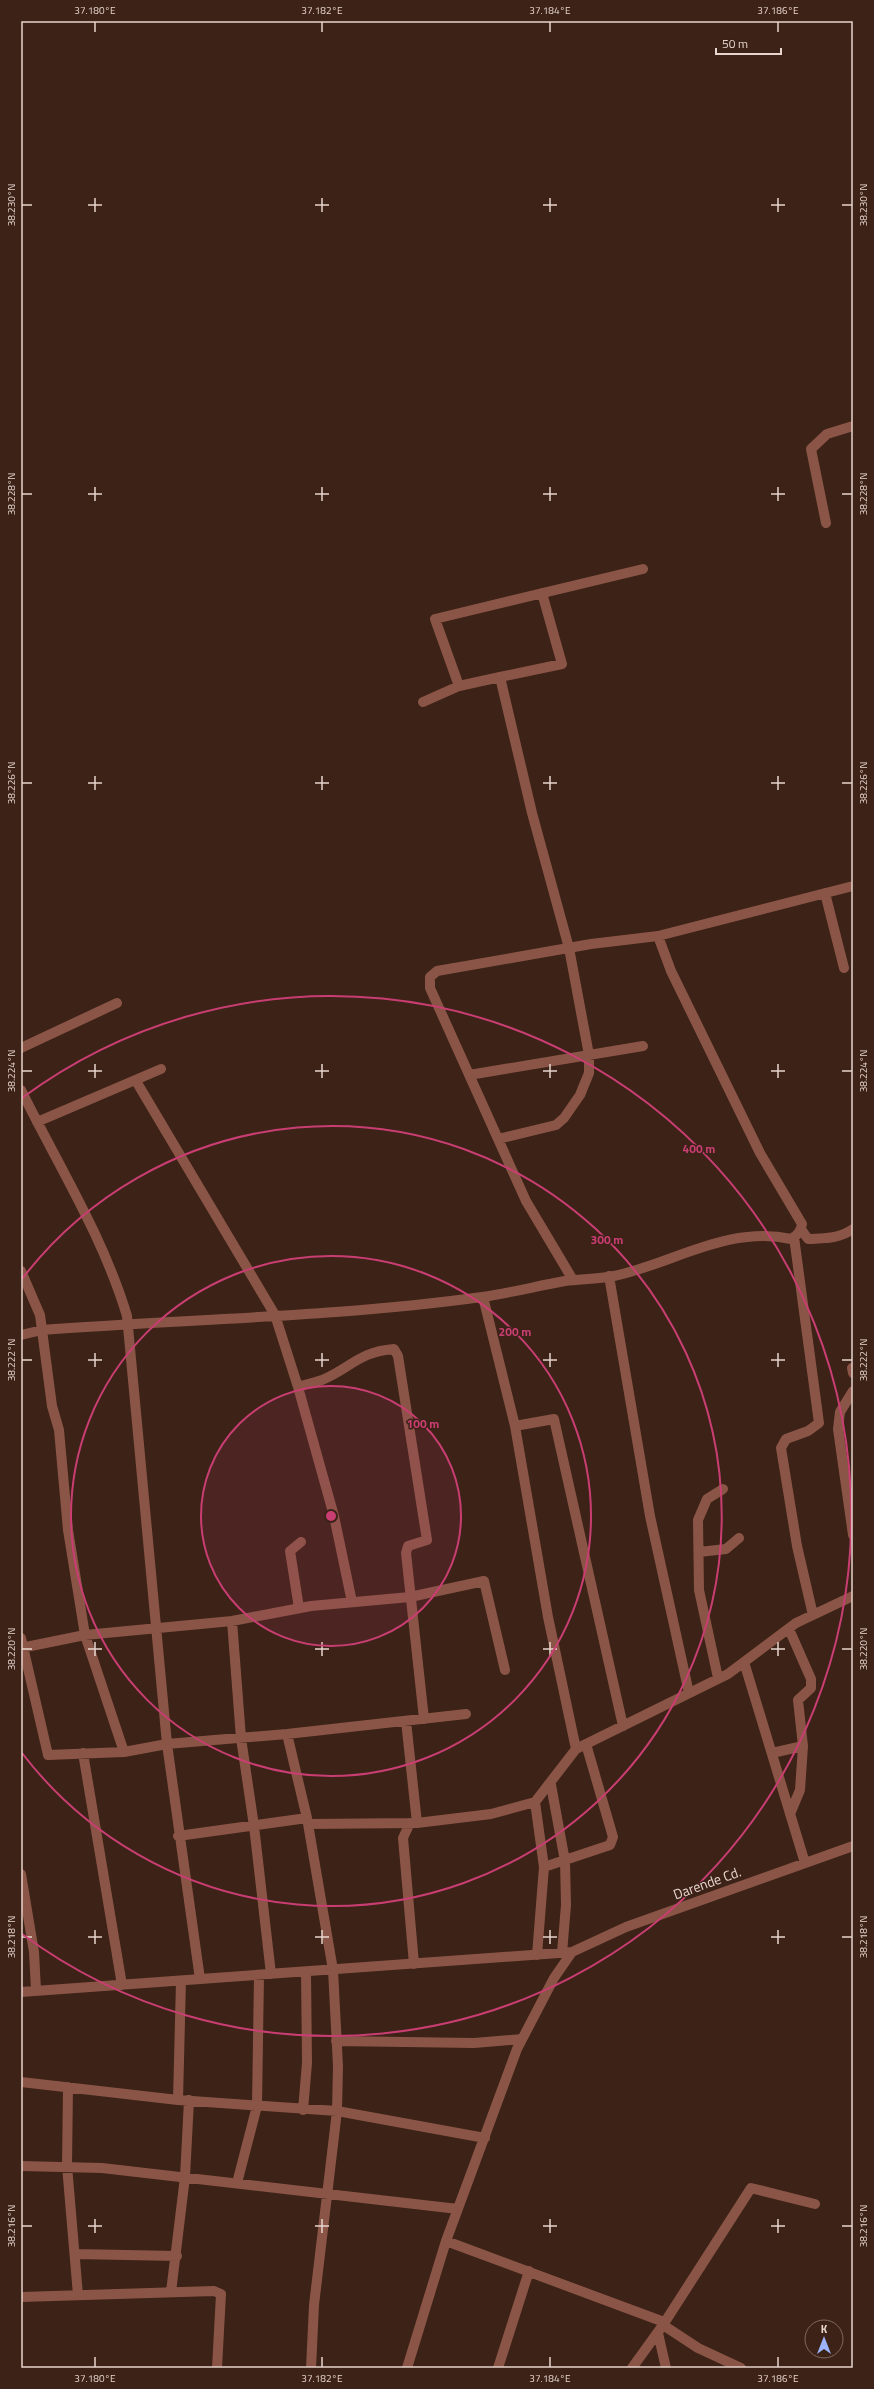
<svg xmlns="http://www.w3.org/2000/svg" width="874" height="2389" font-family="'Titillium Web',sans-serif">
  <rect width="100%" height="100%" fill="#3c2217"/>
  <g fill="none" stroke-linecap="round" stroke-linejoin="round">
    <path stroke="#8a5546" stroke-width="10" d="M826 523 811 449 827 434 853 426
      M459 686 435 619 643 569
      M423 702 459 686 500 677
      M825 893 844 968
      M21 1048 117 1003
      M469 1075 643 1046
      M136 1081 275 1315 298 1387 334 1516 352 1602
      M21 1090C58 1165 103 1236 127 1316L167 1744 200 1979
      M37 1122 161 1069
      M498 1139 556 1125 564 1118 580 1095 589 1073V1055L569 948 532 813 500 677 562 664 542 593
      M801 1229 808 1239C824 1238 839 1239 853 1229
      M794 1237 819 1423 808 1431 786 1439 781 1448 797 1546 813 1615
      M21 1271 40 1315 52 1406 59 1430 68 1530 85 1635 124 1752
      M609 1276 650 1516 689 1693
      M573 1280 526 1201 430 988V977L437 971 591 944 658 936 853 886
      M483 1297 515 1426 548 1617 576 1749
      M21 1335 42 1330C188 1319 336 1317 482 1297 510 1293 537 1286 565 1281 581 1279 598 1279 614 1276 672 1264 728 1225 791 1239 797 1236 801 1231 802 1224L760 1153 671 971 658 936
      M852 1368 853 1373
      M298 1387C306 1384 314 1383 322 1380 351 1368 358 1352 394 1349L398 1356 427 1540 408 1546 406 1553 424 1719
      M853 1391 840 1412 838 1429 853 1535
      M515 1426 554 1419 623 1726
      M699 1552 726 1549 739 1538
      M299 1608 290 1551 301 1542
      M232 1621 241 1738 254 1826 271 1974
      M21 1638 48 1755 124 1752 167 1744 287 1734 466 1714
      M21 1648 85 1635 232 1621 311 1606 410 1597 484 1581 505 1670
      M744 1662 805 1863
      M718 1678 699 1590 698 1520 707 1499 723 1489
      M406 1721 417 1823 491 1814 535 1802 576 1749 728 1674 796 1623 853 1596
      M287 1734 307 1818 333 1970 338 2066 337 2111 314 2305 311 2368
      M83 1753 122 1985
      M772 1753 803 1746 798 1700 811 1688V1679L789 1629
      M551 1785 565 1861 566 1905 562 1953
      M535 1802 544 1867 537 1955
      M790 1814 800 1790 803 1746
      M410 1823 403 1838 414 1964
      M308 1824 415 1823
      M178 1836 307 1818
      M544 1867 610 1845 613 1837 586 1744
      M21 1874 34 1952 36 1990
      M21 1992 572 1952 626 1927 853 1846
      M336 2041 474 2043 522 2039
      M21 2082 178 2100 337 2111 485 2138
      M68 2087 67 2166 78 2295
      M178 2100 181 1981
      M303 2110 307 2063 306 1972
      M21 2166 102 2168 458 2209
      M237 2183 257 2106 259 1975
      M446 2241 664 2322
      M75 2254 177 2256
      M171 2292 185 2177 189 2100
      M21 2297 214 2291 221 2294 217 2368
      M663 2325 698 2348 741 2368
      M658 2333 666 2368
      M407 2368 446 2241 517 2049 554 1978 572 1952
      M498 2368 529 2271
      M632 2368 663 2325 751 2188 815 2204"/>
  </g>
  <path fill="none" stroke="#e7d5ce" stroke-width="1.5" d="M95 22V32M322 22V32M550 22V32M778 22V32M95 198V212M322 198V212M550 198V212M778 198V212M22 205H32M88 205H102M315 205H329M543 205H557M771 205H785M842 205H852M95 487V501M322 487V501M550 487V501M778 487V501M22 494H32M88 494H102M315 494H329M543 494H557M771 494H785M842 494H852M95 776V790M322 776V790M550 776V790M778 776V790M22 783H32M88 783H102M315 783H329M543 783H557M771 783H785M842 783H852M95 1064V1078M322 1064V1078M550 1064V1078M778 1064V1078M22 1071H32M88 1071H102M315 1071H329M543 1071H557M771 1071H785M842 1071H852M95 1353V1367M322 1353V1367M550 1353V1367M778 1353V1367M22 1360H32M88 1360H102M315 1360H329M543 1360H557M771 1360H785M842 1360H852M95 1642V1656M322 1642V1656M550 1642V1656M778 1642V1656M22 1649H32M88 1649H102M315 1649H329M543 1649H557M771 1649H785M842 1649H852M95 1930V1944M322 1930V1944M550 1930V1944M778 1930V1944M22 1937H32M88 1937H102M315 1937H329M543 1937H557M771 1937H785M842 1937H852M95 2219V2233M322 2219V2233M550 2219V2233M778 2219V2233M22 2226H32M88 2226H102M315 2226H329M543 2226H557M771 2226H785M842 2226H852M95 2357V2367M322 2357V2367M550 2357V2367M778 2357V2367"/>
  <circle cx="331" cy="1516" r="130" fill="#c93e72" fill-opacity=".12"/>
  <g fill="none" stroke="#c93e72" stroke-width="2">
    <circle cx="331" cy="1516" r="130"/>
    <circle cx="331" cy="1516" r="260"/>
    <path d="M22 1279A390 390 0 1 1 22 1753"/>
    <path d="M22 1098A520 520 0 1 1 22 1934"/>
  </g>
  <g text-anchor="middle" stroke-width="3" stroke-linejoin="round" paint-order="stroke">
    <g font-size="14" fill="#e7d5ce" stroke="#3c2217">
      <text transform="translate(707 1883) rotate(-20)" y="5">Darende Cd.</text>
    </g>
  </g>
  <circle cx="331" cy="1516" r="6" fill="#c93e72" stroke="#3c2217" stroke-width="2"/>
  <g font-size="12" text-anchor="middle" font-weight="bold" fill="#c93e72" stroke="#3c2217" stroke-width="3" stroke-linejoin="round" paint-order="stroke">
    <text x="699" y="1153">400 m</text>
    <text x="607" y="1244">300 m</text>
    <text x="515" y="1336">200 m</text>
    <text x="423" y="1428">100 m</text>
  </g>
  <rect width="874" height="2389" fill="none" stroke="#3c2217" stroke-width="44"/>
  <g transform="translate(824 2339)"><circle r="19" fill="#3c2217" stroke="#806a60"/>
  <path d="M0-3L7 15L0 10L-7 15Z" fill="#9db4fd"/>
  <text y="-6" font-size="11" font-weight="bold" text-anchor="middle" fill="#e7d5ce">K</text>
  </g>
  <path d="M716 48v6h65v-6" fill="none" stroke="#e7d5ce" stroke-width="2"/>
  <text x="722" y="48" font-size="12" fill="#e7d5ce" stroke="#3c2217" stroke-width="3" paint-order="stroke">50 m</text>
  <rect x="22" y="22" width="830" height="2345" fill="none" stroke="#e7d5ce" stroke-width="1.5"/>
  <g font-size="10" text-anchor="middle" fill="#e7d5ce">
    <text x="95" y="14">37.180°E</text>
    <text x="322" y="14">37.182°E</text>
    <text x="550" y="14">37.184°E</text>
    <text x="778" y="14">37.186°E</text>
    <text transform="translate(11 205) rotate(-90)" y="4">38.230°N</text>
    <text transform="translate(863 205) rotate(-90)" y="4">38.230°N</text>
    <text transform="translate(11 494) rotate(-90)" y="4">38.228°N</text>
    <text transform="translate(863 494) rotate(-90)" y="4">38.228°N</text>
    <text transform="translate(11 783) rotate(-90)" y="4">38.226°N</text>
    <text transform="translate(863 783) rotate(-90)" y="4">38.226°N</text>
    <text transform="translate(11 1071) rotate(-90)" y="4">38.224°N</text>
    <text transform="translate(863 1071) rotate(-90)" y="4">38.224°N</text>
    <text transform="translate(11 1360) rotate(-90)" y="4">38.222°N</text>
    <text transform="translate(863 1360) rotate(-90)" y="4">38.222°N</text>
    <text transform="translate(11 1649) rotate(-90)" y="4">38.220°N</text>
    <text transform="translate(863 1649) rotate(-90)" y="4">38.220°N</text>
    <text transform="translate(11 1937) rotate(-90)" y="4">38.218°N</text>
    <text transform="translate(863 1937) rotate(-90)" y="4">38.218°N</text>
    <text transform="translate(11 2226) rotate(-90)" y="4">38.216°N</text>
    <text transform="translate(863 2226) rotate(-90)" y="4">38.216°N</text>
    <text x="95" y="2382">37.180°E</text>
    <text x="322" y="2382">37.182°E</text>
    <text x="550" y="2382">37.184°E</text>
    <text x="778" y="2382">37.186°E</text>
  </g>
</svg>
